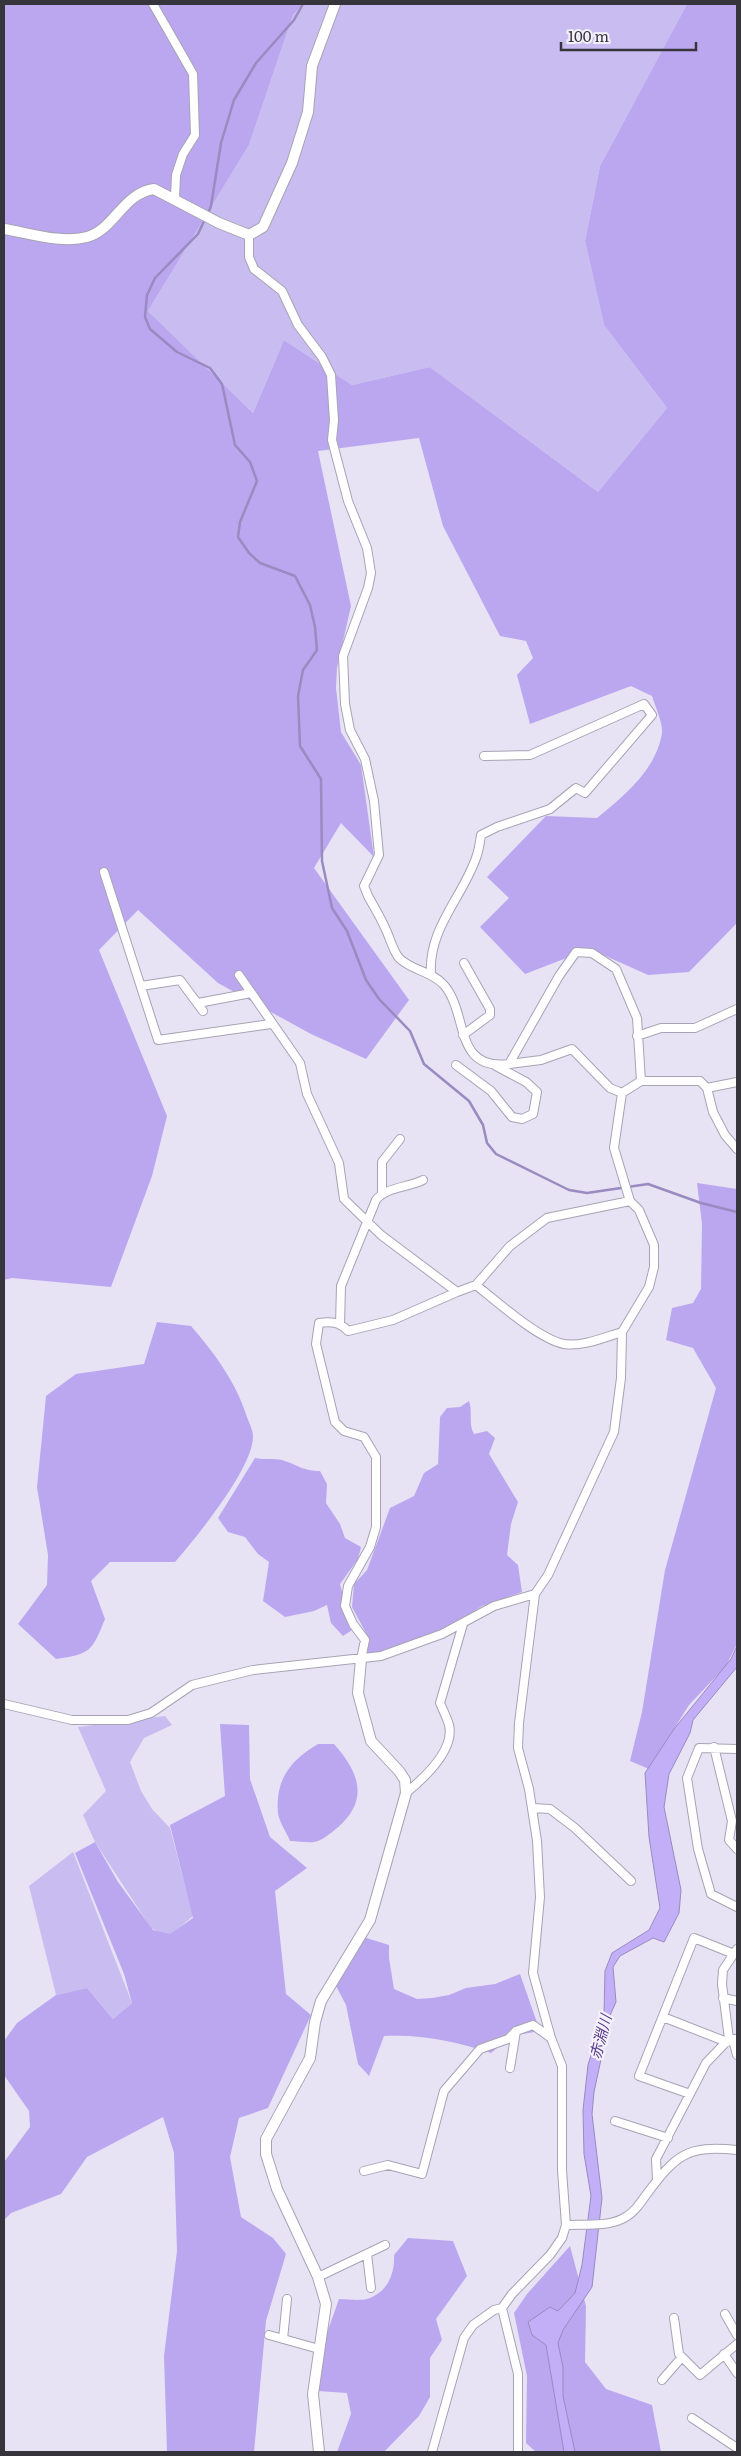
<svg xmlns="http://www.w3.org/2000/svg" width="741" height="2456" font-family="Literata,'Noto Sans JP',serif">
  <rect width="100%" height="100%" fill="#e7e3f5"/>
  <path fill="#c9bcf0" d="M305 4H687L600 166 585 241 604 325 667 408 598 492 430 367 352 385 284 340 253 413 148 311 249 145 293 15Z
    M165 1716 172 1725 144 1738 130 1762 141 1791 152 1809 170 1828 193 1916 168 1937 151 1928 95 1842 83 1815 106 1791 78 1727Z
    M73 1852 132 2003 113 2019 87 1988 56 1995 29 1886Z"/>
  <path fill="#bba7f0" d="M4 4H304L293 15 249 145 148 311 253 413 284 340 352 385 430 367 598 492 667 408 604 325 585 241 600 166 687 4H737V923L689 972 648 975 590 949 525 974 480 927 509 898 487 877 546 816 597 818C624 796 656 770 662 733 663 723 655 706 652 696L631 686 530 724 517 675 533 658 526 641 500 636 443 526 419 438 318 451 351 606 337 668 336 688 341 732 361 765 374 857 341 823 314 868 409 1000 366 1059 311 1034 218 983 138 910 99 950 167 1116 152 1176 111 1287 12 1278 4 1280Z
    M697 1183 737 1189V1644L726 1666 689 1705 649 1769 630 1761 642 1712 665 1570 716 1388 693 1348 666 1340 672 1308 693 1303 701 1289 702 1224Z
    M157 1322 191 1326C215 1354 236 1382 247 1417 249 1423 253 1430 253 1436 254 1467 196 1538 175 1562H110L91 1581 105 1619C92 1651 91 1654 56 1659L18 1624 47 1585 48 1555 37 1487 46 1396 76 1374 144 1364Z
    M469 1401C473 1412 468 1424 474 1434L487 1431 495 1438 489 1454 518 1502 511 1524 507 1555 518 1565 522 1592 482 1606 456 1623 420 1639 368 1656 367 1635 352 1607 354 1584 367 1570 390 1508 414 1496 424 1473 438 1464 440 1417 447 1408 460 1407Z
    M255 1458C264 1460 275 1458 282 1460 298 1465 303 1471 320 1471L327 1484 326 1503 340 1524 345 1538 361 1547 358 1559 340 1584 352 1630 343 1636 331 1623 327 1605 314 1611 285 1617 263 1601 269 1562 258 1554 245 1537 228 1532 218 1518Z
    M220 1724 249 1725 250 1779 270 1837 307 1868 275 1891 286 1994 311 2015 268 2108 239 2118 230 2157 241 2217 273 2238 286 2254 266 2321 254 2452H167L164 2356 177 2251 174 2153 163 2117 87 2157 61 2194 11 2213 4 2220V2162L30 2127 29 2111 4 2075V2041L17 2023 56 1995 87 1988 113 2019 132 2003 124 1974 75 1853 95 1842 118 1882 153 1930 170 1934 193 1918 170 1825 225 1796Z
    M318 1744H334C359 1772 370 1800 337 1828 331 1833 322 1841 314 1842 307 1843 298 1841 290 1841 287 1833 279 1822 278 1813 275 1779 291 1760 318 1744Z
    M360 1936 389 1945V1958L394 1989 417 1999 432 1998 449 1995 466 1988 495 1984 520 1974 540 2031 511 2036 491 2053C456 2041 420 2034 384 2036L369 2076 358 2064 346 2005 335 1984Z
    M408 2238 453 2241 467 2276 436 2319 442 2340 430 2358V2397L419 2416 384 2452H337L351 2414 347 2393 318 2391 327 2333 339 2299C347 2299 359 2301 367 2299 387 2293 395 2274 394 2255Z
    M570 2246 586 2306 585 2362 606 2389 652 2405 661 2452H536L526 2443 527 2376 514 2313 527 2294Z"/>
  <path fill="#c3aff8" stroke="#998ac0" d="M737 1646V1667L693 1720 690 1733 669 1774 664 1807 681 1890 679 1913 664 1942 653 1938 620 1956 613 1967 616 2002 611 2013 594 2092 592 2114 602 2198 592 2287 563 2330 558 2343 563 2367V2396L575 2452H564L546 2345 532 2335 528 2322 550 2307 558 2311 575 2293 582 2265 591 2196 584 2154 583 2110 588 2065 604 2013 605 1971 612 1953 649 1930 660 1908 649 1837 645 1773 674 1729 731 1659Z"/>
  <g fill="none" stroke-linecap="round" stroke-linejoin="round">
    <path stroke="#998ac0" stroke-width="2.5" d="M208 214 211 206 221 143 234 100 256 63 294 20 303 4
      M205 219 198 234 155 278 147 295 145 317 150 329 177 352 210 368 222 384 235 445 250 462 257 481 240 522 238 537 249 553 260 563 295 576 310 605 315 627 317 650 303 670 298 696 300 746 321 779 322 861 332 908 347 931 366 980 379 999 410 1031 424 1064 469 1101 483 1125 487 1143 496 1154 569 1190 587 1193 648 1184 701 1203 737 1212"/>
    <g stroke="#a7a3b4" stroke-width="10">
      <path id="minor" d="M153 4 193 74 195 135 183 154 176 175 175 198
        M249 235V257L254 269 282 291 298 325 322 357 331 375 334 420 332 440 348 501 367 548 371 573 368 588 343 656 345 704 350 730 365 759 374 801 379 855 364 886 368 896C374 907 381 918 386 930 390 938 393 951 399 958 412 971 432 971 444 985 469 1014 453 1071 509 1064L559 976 576 952 592 953 616 969 637 1018 641 1081
        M104 872 158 1040 271 1024
        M431 974C428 929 462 898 476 858 479 850 480 842 481 835L497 827 550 809 576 788 585 793 652 715 644 704 530 755 484 756
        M239 975 300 1063 307 1094 339 1163 344 1199 381 1235 457 1292 476 1285C497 1302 539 1339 564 1344 582 1347 605 1337 622 1332
        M141 986 180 980 203 1011
        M198 1003 251 993
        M463 1035 490 1015V1009L464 963
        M637 1036 661 1028H695L737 1009
        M509 1064 541 1060 572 1049 610 1088 622 1093
        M456 1065 491 1091 512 1117 522 1119 533 1114 537 1092 526 1082 496 1066
        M707 1088 737 1082
        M382 1193V1162L400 1139
        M476 1285 510 1246 547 1218 630 1201
        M340 1325 341 1286 376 1200C386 1187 407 1188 423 1180
        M361 1659 365 1640 353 1624 345 1606 348 1586 370 1547 376 1527V1457L364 1437 344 1431 335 1422 316 1344 319 1323C331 1321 340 1322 348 1331L393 1320 457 1292
        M4 1704 72 1720H128L151 1713 192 1685 253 1670 381 1656 442 1634 494 1606 535 1594
        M714 1747 732 1821 729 1840 737 1849
        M737 1749 699 1748 687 1778 698 1849 711 1894 737 1907
        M406 1793C423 1779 455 1750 449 1725 447 1718 443 1710 440 1703L463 1624
        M532 1808 550 1809 575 1828 631 1881
        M723 1998 737 2001
        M663 2017 727 2042
        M729 2039 722 1984 723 1970 737 1949
        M733 2040 737 2055
        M510 2068 516 2031
        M690 2094 639 2076 694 1938 734 1954
        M615 2121 668 2138
        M364 2171 388 2165 422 2174 444 2091 480 2049 508 2039 516 2031 533 2025 551 2038
        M657 2180 656 2159 690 2094 706 2063 729 2039H737
        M566 2225C584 2224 605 2227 622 2219 633 2214 639 2205 646 2195 676 2155 686 2145 737 2150
        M367 2254 371 2288
        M318 2277 385 2245
        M502 2308 518 2374V2452
        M725 2314 737 2335
        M674 2318 679 2354 700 2375 737 2344
        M269 2335 319 2349
        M283 2339 287 2299
        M724 2354 737 2373
        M662 2380 682 2357
        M692 2418 737 2448
        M432 2452 464 2338 473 2325 494 2310 502 2308 512 2294 550 2255 562 2238 566 2225 562 2170V2066L551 2038 533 1973 540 1897 537 1841 529 1789 518 1748 519 1723 535 1594 548 1575 614 1432 621 1378 622 1332 649 1287 654 1267V1245L639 1210 630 1201 614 1148 622 1093 641 1081H700L707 1088 713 1112 725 1135 737 1149"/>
    </g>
    <g stroke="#a7a3b4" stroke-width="12">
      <path id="tertiary" d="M4 229C29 233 62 244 87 237 114 230 123 193 154 189L219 223 249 235 263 227 292 163 308 112 312 66 335 4
        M319 2452 313 2394 326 2304 318 2277 277 2189 266 2154V2139L310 2058 315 2022 321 2001 370 1920 406 1793 405 1780 399 1771 371 1741 358 1693 361 1659"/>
    </g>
    <use href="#minor" stroke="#fff" stroke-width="8"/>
    <use href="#tertiary" stroke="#fff" stroke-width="10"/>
  </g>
  <g text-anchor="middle" stroke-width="4.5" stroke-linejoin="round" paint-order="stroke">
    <g font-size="15" font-style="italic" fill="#55378b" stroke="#f4f1fd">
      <text transform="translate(601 2037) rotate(-75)" y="5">赤淵川</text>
    </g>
  </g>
  <rect width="741" height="2456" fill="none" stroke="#37353c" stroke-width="10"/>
  <path d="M561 42v8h135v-8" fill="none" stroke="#37353c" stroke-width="2.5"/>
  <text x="568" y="42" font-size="15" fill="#37353c" stroke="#f4f1fd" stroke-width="4" paint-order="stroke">100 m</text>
</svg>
